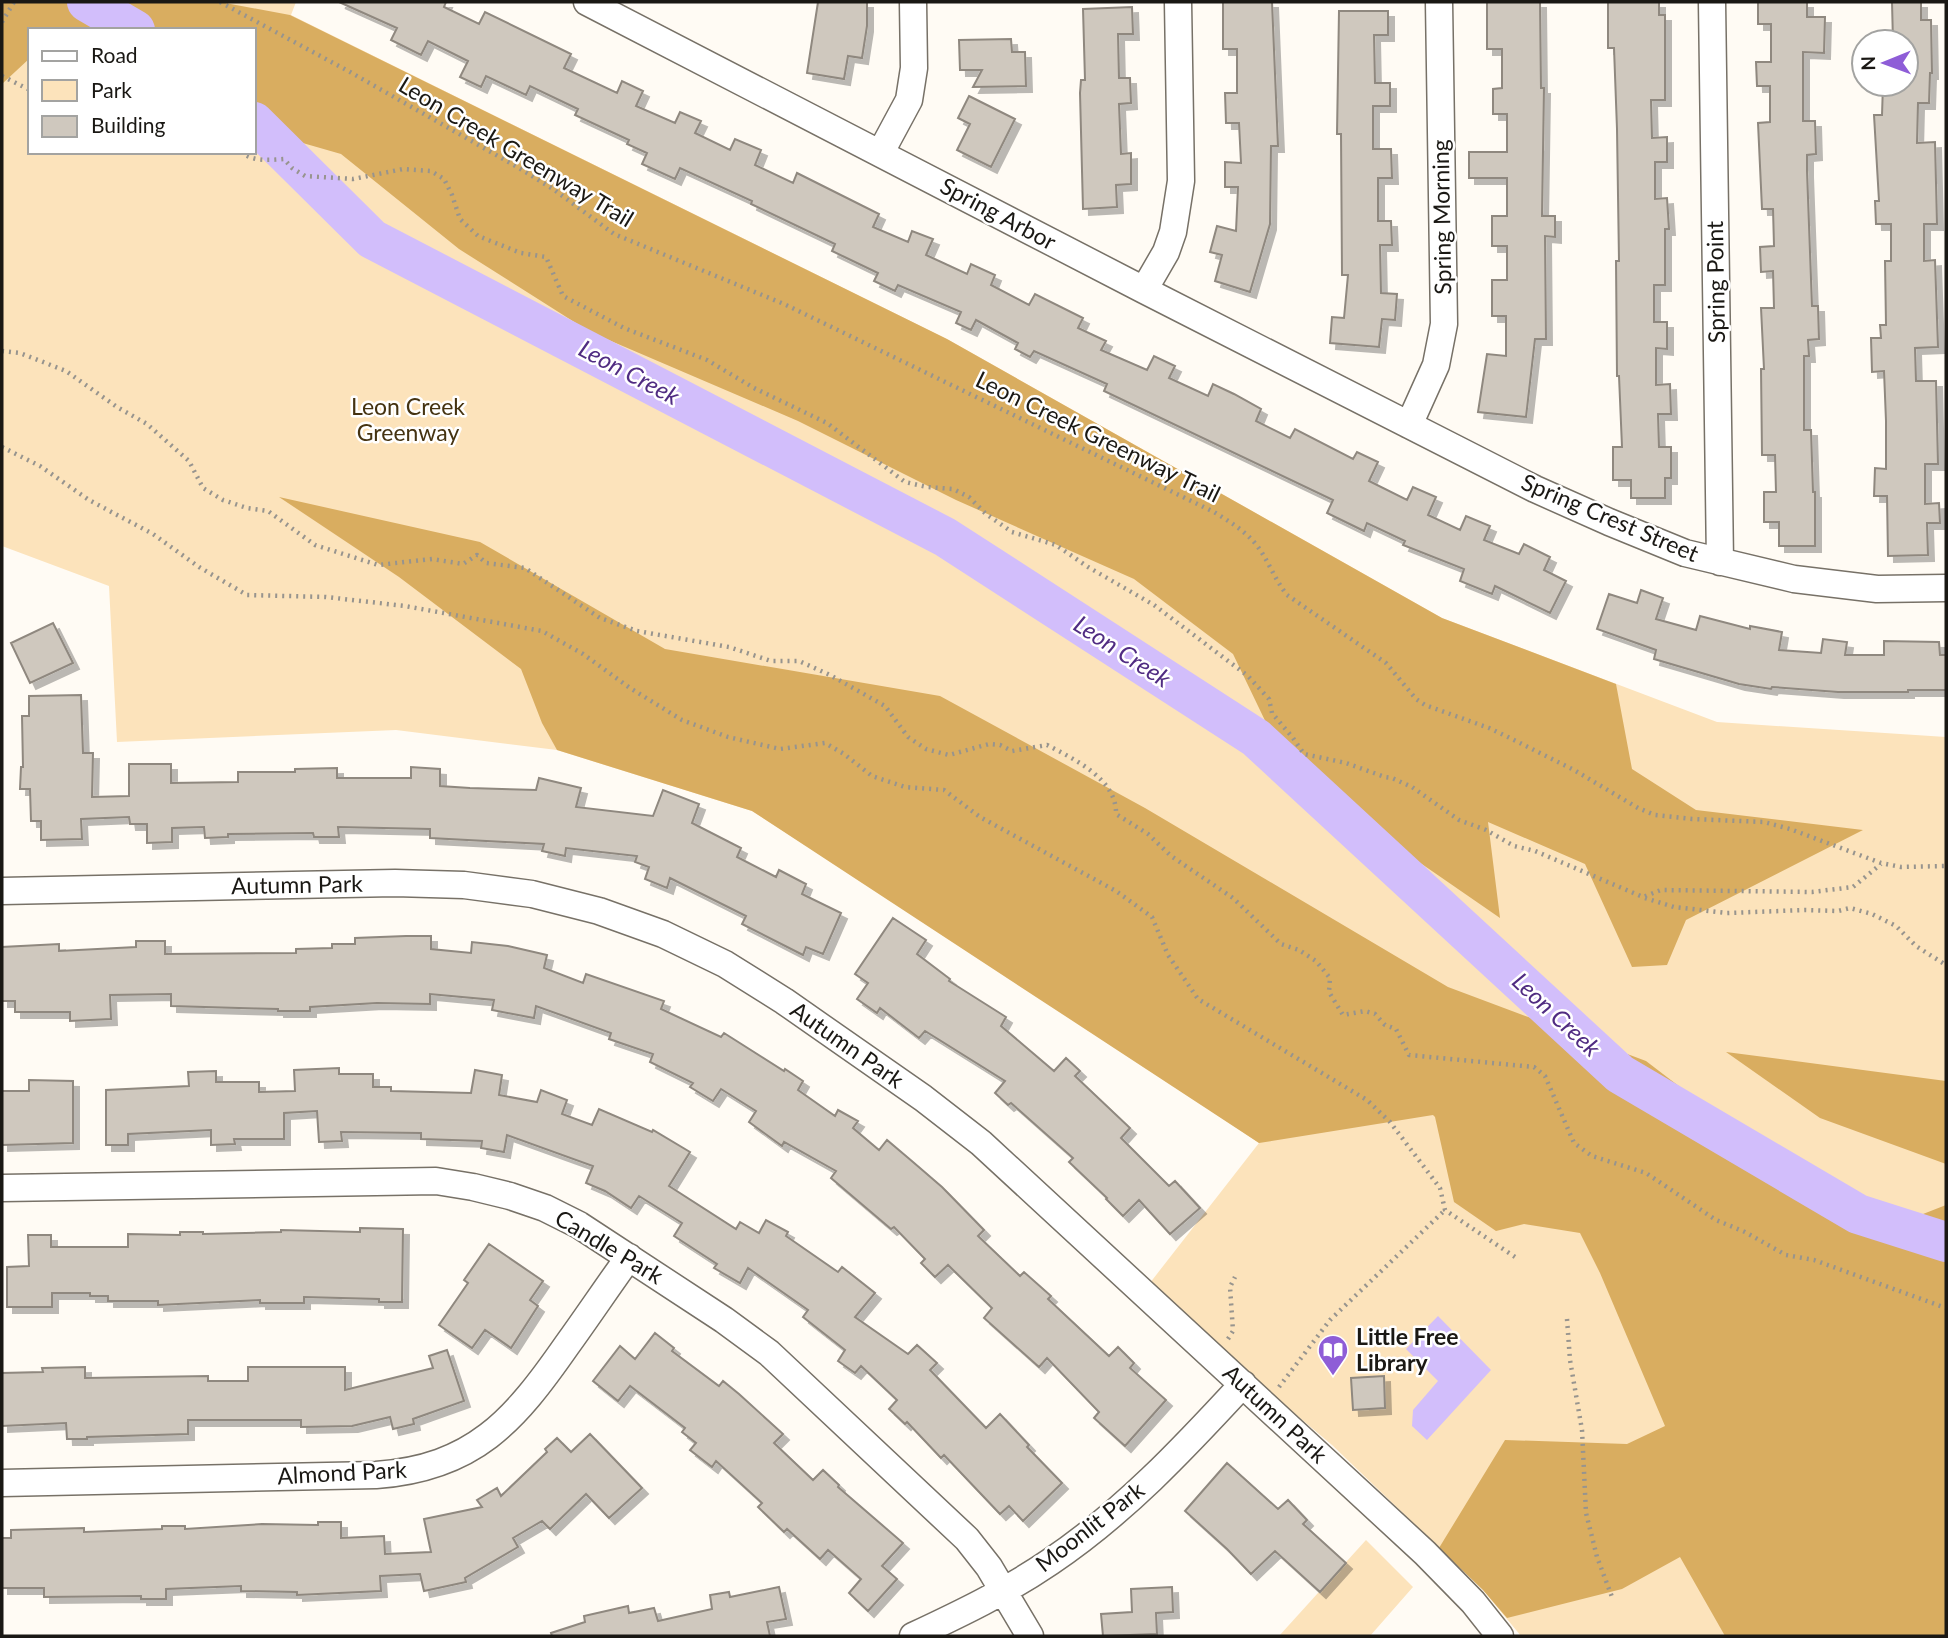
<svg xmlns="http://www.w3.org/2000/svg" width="1948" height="1638" font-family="Lato,sans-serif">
  <defs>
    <filter id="shadow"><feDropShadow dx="6" dy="6" stdDeviation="0" flood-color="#0004"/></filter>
  </defs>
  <rect width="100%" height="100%" fill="#fffbf4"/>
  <path fill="#fce3bb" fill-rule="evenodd" d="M2 2H296L291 15 947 339 1442 618 1717 722 1946 737V1636H1521L1483 1590 1332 1445 1146 1288 1259 1143 1034 991 752 811 557 750 396 730 117 742 109 586 2 546ZM30 30H254V152H30Z
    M1366 1540 1413 1587 1370 1636H1279Z"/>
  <path fill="#d9ad60" d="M2 2H220L290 15 947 339 1442 618 1616 684 1632 769 1696 810 1863 830 1686 920 1667 965 1632 967 1585 864 1488 822 1500 918 1374 831 1271 733 1233 654 1134 579 956 500 798 421 590 332 459 249 341 154 254 129V30H30V58L2 84Z
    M279 497 480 542 665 649 940 696 1145 808 1448 987 1646 1061 1872 1234 1946 1205V1636H1725L1680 1557 1622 1589 1507 1618 1483 1590 1439 1548 1505 1440 1627 1444 1665 1426 1600 1273 1580 1233 1524 1224 1496 1231 1454 1202 1435 1117 1433 1115 1259 1143 752 811 557 750 542 723 521 669 399 577Z
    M1726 1052 1946 1081V1164L1820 1118Z"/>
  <path fill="#d2befb" d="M1438 1316 1491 1370 1427 1440 1412 1426 1413 1410 1438 1381 1406 1349Z"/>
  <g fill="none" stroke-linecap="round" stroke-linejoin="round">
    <path stroke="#d2befb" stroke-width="40" d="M87 2 135 30
      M254 122 372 239 945 537 1256 738 1620 1074 1858 1214 1946 1242"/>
  </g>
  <path fill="#cfc8be" stroke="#8f887f" stroke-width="2" filter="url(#shadow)" d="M339 2H446L444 7 479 24 485 12 571 54 564 68 617 93 622 81 643 91 636 106 675 123 680 112 701 121 695 133 730 150 735 139 761 150 755 165 793 183 797 173 879 214 873 227 908 242 912 231 933 239 926 255 967 274 971 264 995 275 991 285 1029 305 1035 294 1083 318 1078 328 1106 341 1101 350 1147 370 1154 356 1175 366 1169 378 1208 396 1213 384 1234 394 1261 409 1256 421 1290 438 1295 429 1353 459 1357 452 1378 462 1369 481 1407 500 1413 487 1436 497 1428 515 1460 530 1466 516 1490 526 1484 540 1519 554 1524 544 1550 557 1544 570 1566 581 1550 613 1495 586 1492 594 1460 581 1464 569 1403 545 1405 541 1367 523 1364 531 1327 513 1333 500 1104 391 1107 384 1034 351 1030 357 1015 349 1018 343 976 320 971 330 956 323 961 312 898 285 895 291 874 281 878 273 832 251 835 244 751 204 752 201 680 168 675 179 642 164 647 153 627 144 629 140 575 115 578 109 530 86 526 95 486 76 481 87 460 77 468 61 428 41 421 55 391 40 397 28Z
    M818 2H867V26L862 58 848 56 844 79 807 73Z
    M1223 2H1272L1278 146H1271L1270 224 1250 292 1215 281 1222 255 1210 252 1217 226 1236 231 1238 187H1225V162L1241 163 1239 123H1226L1225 93H1237V49H1223Z
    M1487 2H1540L1541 88H1544L1542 216H1555V237L1545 236 1546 339H1535L1526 417 1478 412 1487 354 1506 356V316H1492V280H1507V246H1492V216H1507V178H1469V152H1507V114H1493V89L1502 88V49H1487Z
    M1608 2H1659V15H1665V100H1651L1652 138 1667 137V162H1655V199L1667 198 1669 229H1665V285H1654V322H1667V349L1656 348V385L1670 384 1671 414H1658L1659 447H1671V478H1665V498H1631V480H1613V447H1622L1619 376H1617L1616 261H1619L1617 129 1614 48H1608Z
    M1758 2H1807V17H1825L1824 53 1803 52V121H1815L1816 154 1807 155V171L1812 306H1818L1819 339 1808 340 1809 356H1804V430H1811L1813 492H1815V546H1779V522H1764V492H1776L1775 455H1762L1761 369H1764L1761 308H1774L1773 271 1761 272 1760 247 1774 246 1773 209H1762L1758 123 1770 122V86H1757L1756 62H1771V24H1758Z
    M1892 2H1921V20H1931L1932 73H1930L1929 103H1918L1917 143 1935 142 1937 224H1924V261L1935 260 1938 347 1915 348 1916 381H1936L1938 464H1925V504L1939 503 1940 523H1927L1928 555 1888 556 1887 496H1874L1875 468 1886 469V421L1884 371 1872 372 1871 338H1881L1880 325H1886L1885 261H1891V224H1876L1875 201H1879L1874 115H1882L1883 84H1906V42H1893Z
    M1132 7 1133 34H1118L1119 78H1130L1131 103 1119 104 1121 154 1131 153V184L1116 185 1117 207 1083 209 1080 93 1081 80H1085L1083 9Z
    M1339 11H1388V35H1374L1375 83H1390V106H1373V149H1391L1392 178H1378V221H1391L1392 245H1380L1381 293 1397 294 1395 320 1382 319 1379 347 1330 343 1332 317 1344 318 1348 275H1342L1341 134H1337Z
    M1011 39 1012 52H1025L1026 86 973 87 982 70H960L959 40Z
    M969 96 1015 119 991 167 957 150 970 124 958 118Z
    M1641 590 1663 598 1656 619 1696 630 1700 616 1750 629V626L1782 632 1779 650 1821 653 1823 639 1847 642 1845 655H1884V641L1939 642 1940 655H1946V690H1908V692H1838L1772 687 1771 689 1739 684 1654 659 1656 650 1597 629 1609 594 1637 603Z
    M53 623 73 663 30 683 11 643Z
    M81 695 83 753H93L92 797 129 796V764H171V783L238 782V772H295V769L337 768V778H411V767L440 769V786L470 788 536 790 539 778 581 788 576 807 653 816 663 790 699 804 692 823 741 848 737 857 776 877 779 870 806 884 802 894 841 913 823 954 806 947 803 955 742 924 746 916 670 878 667 888 645 879 649 867 635 862 637 856 566 848 565 856 542 851 544 844 430 838V829L338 827 339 837H314L313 833 228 834V837L205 838 204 827 172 828V842L147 843V824H130L129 817 81 819 82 839 41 840V821H31L30 789H20L21 767H23L22 716H29V696Z
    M893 918 926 940 917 954 950 979 949 981 1006 1017 1001 1026 1054 1071 1066 1058 1080 1071 1075 1076 1130 1128 1121 1138 1169 1186 1175 1181 1200 1208 1170 1234 1139 1200 1123 1216 1106 1199 1107 1198 1069 1162 1073 1158 1011 1103 1008 1105 995 1093 1005 1081 925 1031 919 1038 880 1008 877 1013 857 999 868 983 855 974Z
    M406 936H431V949L471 953 472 942 508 946 547 955 544 968 583 983 586 974 664 1001 661 1009 721 1037 724 1033 784 1071 785 1069 803 1081 798 1090 835 1116 838 1110 858 1121 853 1128 879 1150 887 1140 913 1162 942 1187 984 1230 978 1236 1020 1276 1024 1272 1051 1296 1048 1299 1109 1356 1118 1347 1134 1363 1130 1368 1166 1400 1125 1446 1094 1418 1099 1412 1047 1358 1039 1367 984 1318 992 1308 948 1265 935 1277 921 1263 925 1259 894 1227 891 1229 831 1178 836 1171 784 1142 782 1146 749 1122 756 1111 721 1089 713 1101 690 1087 693 1083 650 1062 653 1054 609 1039 611 1033 536 1006 534 1018 492 1010 494 1000 430 994V1004L377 1003 310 1007V1011H278V1009L171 1006V994L110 995 111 1019 70 1021V1012H15V1001H2V947L59 944V951L136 947V941H165V954L296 953V949L332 948V944H355V938Z
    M339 1068V1074H373V1087H391V1091L471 1093 475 1070 502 1075 499 1095 537 1102 541 1090 567 1100 562 1114 592 1125 599 1109 652 1132 653 1130 690 1152 669 1186 736 1229 740 1222 759 1233 766 1220 788 1232 786 1236 838 1272 842 1267 875 1293 855 1317 908 1354 917 1345 937 1363 930 1370 986 1428 1000 1414 1029 1445 1027 1447 1062 1483 1023 1521 1009 1506 1000 1514 944 1455 941 1458 907 1422 905 1424 889 1409 897 1400 861 1366 855 1373 838 1361 845 1350 803 1317 808 1310 748 1268 740 1283 714 1268 717 1264 674 1236 682 1223 639 1196 631 1208 605 1191 586 1183 593 1166 507 1135 504 1152 481 1148 482 1141 421 1139V1133L341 1132 342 1141 319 1142 317 1111 284 1113V1139H234L235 1144 211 1145V1130L128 1134V1145H106V1090L189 1086 188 1072 216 1071V1082H259V1092L295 1091 294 1070Z
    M29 1080 73 1081V1143L2 1145V1091H29Z
    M360 1228 403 1229 402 1302H379V1299L304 1297V1303H260V1300L158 1305V1301H108V1296H90V1293H52V1307H7V1267L29 1266 28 1235H51V1247H128V1234L180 1235V1232H203V1234L281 1232V1230L360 1232Z
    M489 1244 543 1281 530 1300 538 1306 511 1348 485 1330 472 1348 439 1325 468 1283 464 1280Z
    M655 1333 674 1348 672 1351 719 1386 723 1381 739 1394 783 1434 774 1443 813 1480 823 1470 839 1485 838 1487 903 1543 882 1566 897 1579 868 1611 849 1593 861 1579 828 1550 820 1559 787 1529 784 1532 758 1507 762 1503 716 1461 712 1467 690 1450 696 1443 682 1432 685 1428 630 1386 618 1401 593 1381 620 1346 635 1359Z
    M447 1350 464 1401 413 1419 414 1424 393 1429 390 1417 352 1426 301 1427V1420H188V1434L87 1437V1439H67L66 1423 2 1426V1373L43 1372 42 1368 85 1367V1378L208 1376V1381H248V1367H345V1390L433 1368 429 1356Z
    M1384 1376 1385 1408 1353 1410 1351 1378Z
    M590 1434 642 1488 609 1518 586 1494 550 1529 542 1521 513 1538 518 1547 465 1578 466 1582 424 1591 420 1574 380 1576 381 1591 297 1595V1592L241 1591V1586L166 1589V1599H141V1596L44 1597V1588H2V1538H11V1530L84 1528V1532L162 1529V1526H185V1529L262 1524 318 1525V1522H341V1538L384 1536 385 1554 431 1552 424 1519 482 1507 477 1500 497 1488 501 1496 547 1452 545 1449 557 1438 571 1452Z
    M1227 1463 1278 1509 1288 1500 1307 1520 1303 1524 1346 1563 1320 1592 1275 1551 1251 1574 1227 1549 1185 1511Z
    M779 1587 786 1619 767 1622 770 1636H552L551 1633 585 1622 584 1616 628 1606 629 1613 654 1608 658 1621 712 1609 710 1595 729 1592 730 1597Z
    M1172 1587 1173 1612 1156 1613 1157 1634 1103 1636 1101 1614 1132 1612 1131 1589Z"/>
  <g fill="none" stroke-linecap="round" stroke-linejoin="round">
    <g stroke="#777167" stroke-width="29">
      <path id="street" d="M587 2 1144 290 1535 489 1609 522 1685 553 1794 579 1877 589 1946 588
        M1712 2 1720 562
        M881 152 909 100 914 68 913 2
        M1144 290 1166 252 1173 232 1181 181 1178 2
        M1409 425 1436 365 1444 324 1439 2
        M2 891 395 883 464 885 532 894 599 911 663 934 725 964 784 1001 923 1098 981 1143 1425 1553 1473 1602 1500 1636
        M2 1188 436 1181 473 1187 510 1196 545 1208 579 1225 724 1320 769 1353 967 1539 989 1567 1030 1636
        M2 1483 376 1475C474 1468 514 1421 567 1345 588 1316 608 1286 629 1257
        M913 1636C960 1614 1006 1592 1050 1562 1123 1513 1183 1449 1243 1384"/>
    </g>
    <path stroke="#97948e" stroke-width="4.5" stroke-dasharray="2 5" stroke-linecap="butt" d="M220 2 350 72 519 168 553 189 614 234 784 304 1214 512C1230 522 1246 531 1258 547 1269 562 1275 580 1287 595L1386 663 1416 699 1425 705 1489 728 1512 739 1574 770 1638 808 1655 815 1692 819 1764 822 1790 829 1881 863 1901 867 1946 866
      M2 22 14 2
      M2 76 30 90
      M241 152C253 162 269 160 284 159L292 168 305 176 353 179 403 169 431 171 444 179 452 195 460 219 478 236 521 253 546 257 563 296 624 328 707 360 754 388 827 423 905 482 927 487 953 489 969 497 986 514 1012 532 1056 545 1088 567 1154 605 1248 676 1269 699 1272 713 1293 738 1304 754 1346 763 1385 777 1392 778 1412 787 1459 820 1486 830 1514 846 1535 851 1643 897 1661 890 1812 892 1853 887 1881 864
      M2 351 20 353 66 371 117 407 147 424 189 461 203 488 223 500 247 508 268 511 315 545 378 565 432 559 463 564 477 555 486 563 525 568 600 618 637 631 729 647 771 661H799L830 675 885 706 908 737 926 749 949 755 989 744 1000 745 1012 751 1047 745C1074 759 1117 779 1116 814L1148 834 1171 856 1233 898 1281 944 1299 950 1316 961 1330 978 1329 992 1343 1015 1365 1011 1375 1014 1385 1025 1396 1029 1409 1055 1534 1067 1545 1076 1574 1143 1592 1156 1646 1173 1716 1220 1745 1232 1786 1255 1814 1260 1946 1308
      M2 447 40 466 89 500 153 534 199 567 247 595 326 597 405 606 542 631 583 654 630 688 682 720 728 737 780 749 825 743 844 754 872 776 905 787 944 790 980 817 1116 891 1152 917 1168 955 1198 999 1367 1100 1390 1122 1440 1188 1445 1210 1515 1257
      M1645 898 1674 907 1727 913 1806 910 1838 911 1850 908 1872 914 1896 926 1916 946 1946 965
      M1567 1319 1570 1360 1582 1430 1586 1513 1597 1557 1612 1597
      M1228 1339 1233 1331 1230 1287 1235 1277
      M1279 1387 1330 1320 1445 1210"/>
    <use href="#street" stroke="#fff" stroke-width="26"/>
  </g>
  <defs>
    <g id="library-pin" transform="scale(1.575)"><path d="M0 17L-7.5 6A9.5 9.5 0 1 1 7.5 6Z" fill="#8e5dd7" stroke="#fff"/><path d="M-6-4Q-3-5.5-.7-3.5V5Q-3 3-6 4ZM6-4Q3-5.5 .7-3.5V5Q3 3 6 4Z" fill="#fff"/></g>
  </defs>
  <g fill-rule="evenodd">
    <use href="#library-pin" x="1333" y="1350"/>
  </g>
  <g text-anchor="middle" stroke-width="5" stroke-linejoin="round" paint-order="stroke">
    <g font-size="23" fill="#1a1814" stroke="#fff">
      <text transform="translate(516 152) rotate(31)" y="8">Leon Creek Greenway Trail</text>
      <text transform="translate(998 214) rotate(28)" y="8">Spring Arbor</text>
      <text transform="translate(1442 217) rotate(-91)" y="8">Spring Morning</text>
      <text transform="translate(1716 282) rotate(-91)" y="8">Spring Point</text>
      <text transform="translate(1098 437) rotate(26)" y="8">Leon Creek Greenway Trail</text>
      <text transform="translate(1610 518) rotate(23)" y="8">Spring Crest Street</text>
      <text transform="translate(297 885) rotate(-1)" y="8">Autumn Park</text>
      <text transform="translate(847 1045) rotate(35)" y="8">Autumn Park</text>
      <text transform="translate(609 1247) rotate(31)" y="8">Candle Park</text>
      <text transform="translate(1275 1414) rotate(43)" y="8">Autumn Park</text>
      <text transform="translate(342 1473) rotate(-3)" y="8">Almond Park</text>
      <text transform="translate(1090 1527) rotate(-38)" y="8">Moonlit Park</text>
    </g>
    <g font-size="23" fill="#453311" stroke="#fff">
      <text x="408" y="415">Leon Creek<tspan x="408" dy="26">Greenway</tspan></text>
    </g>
    <g font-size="23" font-weight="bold" fill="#1a1814" stroke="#fff" text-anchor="start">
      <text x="1356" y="1345">Little Free<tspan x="1356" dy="26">Library</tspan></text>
    </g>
    <g font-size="24" font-style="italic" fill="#502c82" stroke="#fff">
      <text transform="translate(629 373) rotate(28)" y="8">Leon Creek</text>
      <text transform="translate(1122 652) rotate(33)" y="8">Leon Creek</text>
      <text transform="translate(1556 1015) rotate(43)" y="8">Leon Creek</text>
    </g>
  </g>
  <rect width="1948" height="1638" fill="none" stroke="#1a1814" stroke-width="7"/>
  <rect x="28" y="28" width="228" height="126" fill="#ffffff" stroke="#a3a3a1" stroke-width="2"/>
  <rect x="42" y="51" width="35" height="10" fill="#ffffff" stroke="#a3a3a1" stroke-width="2"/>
  <text x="91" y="63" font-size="21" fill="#1a1814">Road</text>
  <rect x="42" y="80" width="35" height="21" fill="#fce3bb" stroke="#a3a3a1" stroke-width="2"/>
  <text x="91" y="98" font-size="21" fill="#1a1814">Park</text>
  <rect x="42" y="116" width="35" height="21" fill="#cfc8be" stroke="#a3a3a1" stroke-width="2"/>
  <text x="91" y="133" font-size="21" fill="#1a1814">Building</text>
  <g transform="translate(1885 63) rotate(269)"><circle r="33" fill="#ffffff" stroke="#a3a3a1" stroke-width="2"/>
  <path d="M0-5L12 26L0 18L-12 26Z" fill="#8e5dd7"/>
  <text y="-10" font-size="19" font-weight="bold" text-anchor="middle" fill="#1a1814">N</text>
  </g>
</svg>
